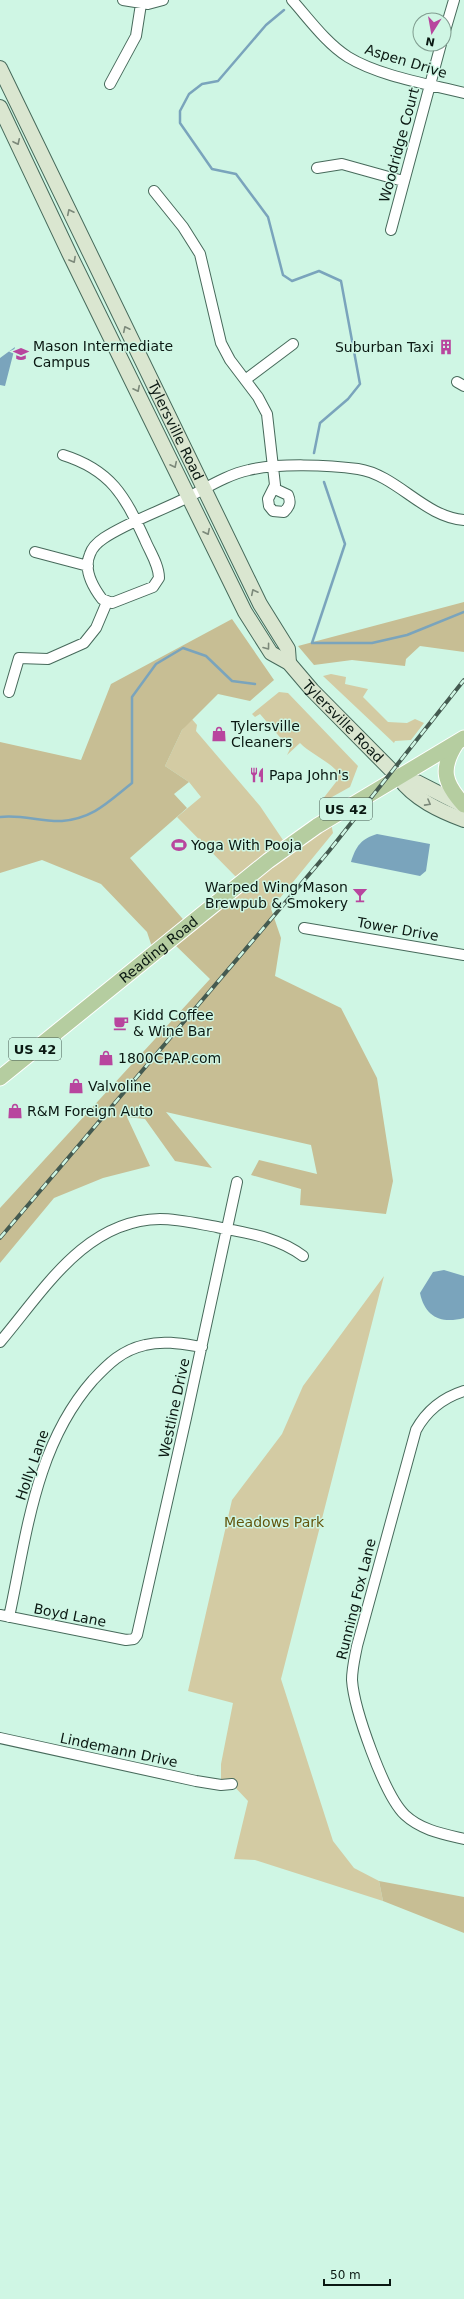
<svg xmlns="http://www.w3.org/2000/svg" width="464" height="2299" font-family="'DejaVu Sans',sans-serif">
  <rect width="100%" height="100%" fill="#cff6e4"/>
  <path fill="#d3cba3" d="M331 674 346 677 345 684 368 689 363 697 388 722 407 723 415 719 424 723 411 740 395 741 394 743 323 676Z
    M279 692 288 693 358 766 350 787 323 802 322 800 336 782V770C325 759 311 754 300 743L287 755 290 749 260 714 255 717 252 714Z
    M191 718 197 725 196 731 260 806 287 846 330 818 333 833 271 909 268 900 221 899 241 882 177 817 201 797 189 782 165 766 182 730Z
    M384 1276 281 1679 333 1841 354 1868 379 1881 383 1901 255 1860 234 1859 248 1801 232 1784 221 1785V1764L233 1703 188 1691 232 1500 282 1434 303 1386Z"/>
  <path fill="#c7be94" d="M464 602V652L420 646 406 659 405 666 352 660 314 665 298 646Z
    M232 619 274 680 250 701 218 694 182 730 165 766 189 782 174 794 187 808 130 858 188 925 221 899 268 900 281 938 275 976 341 1008 377 1078 393 1181 386 1214 300 1205 301 1189 251 1175 259 1160 317 1174 311 1145 166 1112 212 1168 175 1161 145 1119 127 1117 150 1166 103 1178 54 1198 0 1263V1208L210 979 170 940 154 953 147 932 101 884 42 860 0 873V742L81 760 111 684Z
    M379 1881 464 1897V1933L383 1901Z"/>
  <path fill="#7aa4bc" d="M15 347 5 386 0 385V358Z
    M377 834 430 844 426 871 420 876 351 862C356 846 361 839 377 834Z
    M444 1270 464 1276V1318C441 1324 425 1317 420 1293L433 1272Z"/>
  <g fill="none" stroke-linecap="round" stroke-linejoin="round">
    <path stroke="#7aa4bc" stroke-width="2.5" d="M284 10 266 25 218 81 202 84 189 94 180 111V123L212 169 236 174 268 217 283 275 292 281 319 271 341 281 360 384 348 399 320 423 314 453
      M324 482 345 544 312 643H372L407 635 464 612
      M0 817C21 814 41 822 62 821 94 818 108 802 132 783V697L156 664 183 648 206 656 232 681 255 684"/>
    <g stroke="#476a5b" stroke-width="12">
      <path id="street" d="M123 0 148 4 163 0
        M292 0C309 19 326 43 348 57 379 76 428 84 464 93
        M444 34 454 0
        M110 84 136 36 141 4
        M317 168 342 164 403 181
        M154 191 183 227 200 254 221 343 230 360 258 397 267 414 275 485 268 499 269 506 273 511 284 512C290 506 291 502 288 495L275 489
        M391 230 441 44
        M245 380 293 344
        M457 382 464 386
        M63 455C111 470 125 496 145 540 150 552 159 565 159 578L153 587 112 603 102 599C93 587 83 569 90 554 92 548 98 542 104 538 127 523 155 513 180 501 202 491 225 475 249 470 278 463 329 465 358 469 397 475 424 517 464 520
        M35 552 88 566
        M9 692 19 658 48 659 84 643 96 628 107 602
        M304 928 464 955
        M0 1342C44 1290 85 1220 160 1219 179 1219 199 1224 217 1227 247 1233 278 1237 303 1256
        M464 1391C442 1398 427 1410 416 1430L357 1646C355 1657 352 1668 352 1680 354 1709 384 1795 405 1815 421 1830 443 1834 464 1839
        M0 1615 126 1640 134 1639 137 1635 186 1418 237 1182
        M9 1617C27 1534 35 1446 93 1380 108 1364 122 1350 145 1345 164 1340 183 1344 202 1347
        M0 1738 196 1781 221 1785 232 1784"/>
    </g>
    <g stroke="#476a5b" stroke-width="16">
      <g id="secondary">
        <path id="s1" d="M0 68 260 604 288 649 289 663"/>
        <path id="s2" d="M0 107 69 253 245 612 271 653 289 663 312 690 399 778C414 799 440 811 464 820"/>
        <path d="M399 778 417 782 464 806"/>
      </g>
    </g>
    <g stroke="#fff" stroke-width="17">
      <g id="primary">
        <path d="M456 744C440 769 444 783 464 805"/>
        <path id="s3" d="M0 1078 268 861 317 826 464 738"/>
      </g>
    </g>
    <use href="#street" stroke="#fff" stroke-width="10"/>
    <use href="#secondary" stroke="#dae6d0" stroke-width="14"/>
    <use href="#primary" stroke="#b5cda0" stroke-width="15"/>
    <g stroke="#445a50" stroke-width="4">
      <path id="rail" d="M0 1238 329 851 464 680"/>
    </g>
    <use href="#rail" stroke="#cff6e4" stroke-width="2.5" stroke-dasharray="8" stroke-linecap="butt"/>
  </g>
  <defs><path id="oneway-chevron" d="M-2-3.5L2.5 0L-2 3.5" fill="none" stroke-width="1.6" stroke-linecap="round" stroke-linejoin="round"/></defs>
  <g stroke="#7c897a">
    <use href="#oneway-chevron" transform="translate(17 142) rotate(65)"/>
    <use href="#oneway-chevron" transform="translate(70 212) rotate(-116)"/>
    <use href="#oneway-chevron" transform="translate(73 260) rotate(61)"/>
    <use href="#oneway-chevron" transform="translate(126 329) rotate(-116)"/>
    <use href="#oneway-chevron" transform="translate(137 389) rotate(64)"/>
    <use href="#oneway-chevron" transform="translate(174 465) rotate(64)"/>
    <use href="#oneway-chevron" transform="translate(207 532) rotate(64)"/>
    <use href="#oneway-chevron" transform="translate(254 592) rotate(-116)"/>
    <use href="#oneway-chevron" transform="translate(267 647) rotate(53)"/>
    <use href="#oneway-chevron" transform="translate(428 803) rotate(29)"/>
  </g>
  <defs>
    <g id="building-bare" transform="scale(1.2)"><path d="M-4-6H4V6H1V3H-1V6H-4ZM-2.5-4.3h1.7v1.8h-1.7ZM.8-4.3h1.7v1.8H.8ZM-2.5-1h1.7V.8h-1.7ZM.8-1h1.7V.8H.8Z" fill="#b8459e" stroke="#cff6e4" stroke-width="2.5" paint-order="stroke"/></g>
    <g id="school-bare" transform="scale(1.2)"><path d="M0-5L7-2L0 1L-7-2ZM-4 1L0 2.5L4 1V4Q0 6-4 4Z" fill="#b8459e" stroke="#cff6e4" stroke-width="2.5" paint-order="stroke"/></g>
    <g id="shop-bare" transform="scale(1.2)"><path d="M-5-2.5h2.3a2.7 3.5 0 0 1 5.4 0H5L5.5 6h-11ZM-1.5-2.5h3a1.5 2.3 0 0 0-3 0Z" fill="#b8459e" stroke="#cff6e4" stroke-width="2.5" paint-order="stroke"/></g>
    <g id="restaurant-bare" transform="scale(1.2)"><path d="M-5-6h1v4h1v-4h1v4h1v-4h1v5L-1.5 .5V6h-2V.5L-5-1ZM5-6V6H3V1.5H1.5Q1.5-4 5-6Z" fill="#b8459e" stroke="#cff6e4" stroke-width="2.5" paint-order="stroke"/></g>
    <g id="stadium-bare" transform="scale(1.2)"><path d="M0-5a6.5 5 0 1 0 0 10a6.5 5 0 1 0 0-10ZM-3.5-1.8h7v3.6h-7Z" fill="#b8459e" stroke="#cff6e4" stroke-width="2.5" paint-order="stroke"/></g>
    <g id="bar-bare" transform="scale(1.2)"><path d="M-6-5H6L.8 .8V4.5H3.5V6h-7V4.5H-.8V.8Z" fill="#b8459e" stroke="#cff6e4" stroke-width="2.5" paint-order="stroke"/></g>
    <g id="cafe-bare" transform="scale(1.2)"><path d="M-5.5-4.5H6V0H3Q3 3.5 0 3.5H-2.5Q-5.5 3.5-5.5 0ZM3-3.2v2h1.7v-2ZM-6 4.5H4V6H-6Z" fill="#b8459e" stroke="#cff6e4" stroke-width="2.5" paint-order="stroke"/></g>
  </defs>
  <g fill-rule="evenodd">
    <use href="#building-bare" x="446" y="347"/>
    <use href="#school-bare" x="21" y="354"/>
    <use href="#shop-bare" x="219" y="734"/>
    <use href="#restaurant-bare" x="257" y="775"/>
    <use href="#stadium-bare" x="179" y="845"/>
    <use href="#bar-bare" x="360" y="895"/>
    <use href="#cafe-bare" x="121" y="1023"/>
    <use href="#shop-bare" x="106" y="1058"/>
    <use href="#shop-bare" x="76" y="1086"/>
    <use href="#shop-bare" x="15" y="1111"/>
  </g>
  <g text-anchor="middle" stroke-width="3" stroke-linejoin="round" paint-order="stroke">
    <g fill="#cff6e4" stroke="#455b51" stroke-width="1">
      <rect x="320" y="798" width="52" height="22" rx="3"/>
      <rect x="9" y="1038" width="52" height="22" rx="3"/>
    </g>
    <g font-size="13" font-weight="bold" fill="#0a1812">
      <text x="346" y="814">US 42</text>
      <text x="35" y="1054">US 42</text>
    </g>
    <g font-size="14" fill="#0a1812" stroke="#cff6e4">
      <text transform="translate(406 61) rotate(17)" y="5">Aspen Drive</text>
      <text transform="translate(399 145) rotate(-75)" y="5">Woodridge Court</text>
      <text dy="5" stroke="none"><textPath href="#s1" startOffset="403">Tylersville Road</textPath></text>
      <text dy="5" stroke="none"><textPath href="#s2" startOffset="710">Tylersville Road</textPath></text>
      <text transform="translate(398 929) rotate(10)" y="5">Tower Drive</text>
      <text dy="5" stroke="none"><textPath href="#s3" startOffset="204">Reading Road</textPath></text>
      <text transform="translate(174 1408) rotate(-78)" y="5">Westline Drive</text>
      <text transform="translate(32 1465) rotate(-71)" y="5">Holly Lane</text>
      <text transform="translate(356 1599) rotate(-76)" y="5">Running Fox Lane</text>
      <text transform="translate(70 1615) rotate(11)" y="5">Boyd Lane</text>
      <text transform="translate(119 1750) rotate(12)" y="5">Lindemann Drive</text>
    </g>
    <g font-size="14" fill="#0a1812" stroke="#cff6e4" text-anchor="start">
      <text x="33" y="351">Mason Intermediate<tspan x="33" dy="16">Campus</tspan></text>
      <text x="434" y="352" text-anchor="end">Suburban Taxi</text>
      <text x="231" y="731">Tylersville<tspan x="231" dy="16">Cleaners</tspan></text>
      <text x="269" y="780">Papa John's</text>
      <text x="191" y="850">Yoga With Pooja</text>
      <text x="348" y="892" text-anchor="end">Warped Wing Mason<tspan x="348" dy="16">Brewpub &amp; Smokery</tspan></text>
      <text x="133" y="1020">Kidd Coffee<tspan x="133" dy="16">&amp; Wine Bar</tspan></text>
      <text x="118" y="1063">1800CPAP.com</text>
      <text x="88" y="1091">Valvoline</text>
      <text x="27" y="1116">R&amp;M Foreign Auto</text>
    </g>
    <g font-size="14" fill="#63550d" stroke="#cff6e4">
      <text x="274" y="1527">Meadows Park</text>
    </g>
  </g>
  <g transform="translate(432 32) rotate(191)"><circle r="19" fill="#cff6e4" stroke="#809d90"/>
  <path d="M0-3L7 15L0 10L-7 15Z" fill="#b8459e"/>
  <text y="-6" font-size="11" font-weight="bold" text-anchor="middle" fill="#0a1812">N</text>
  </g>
  <path d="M324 2279v6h66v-6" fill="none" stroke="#0a1812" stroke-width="2"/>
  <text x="330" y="2279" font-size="12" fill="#0a1812" stroke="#cff6e4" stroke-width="3" paint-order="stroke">50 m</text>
</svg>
